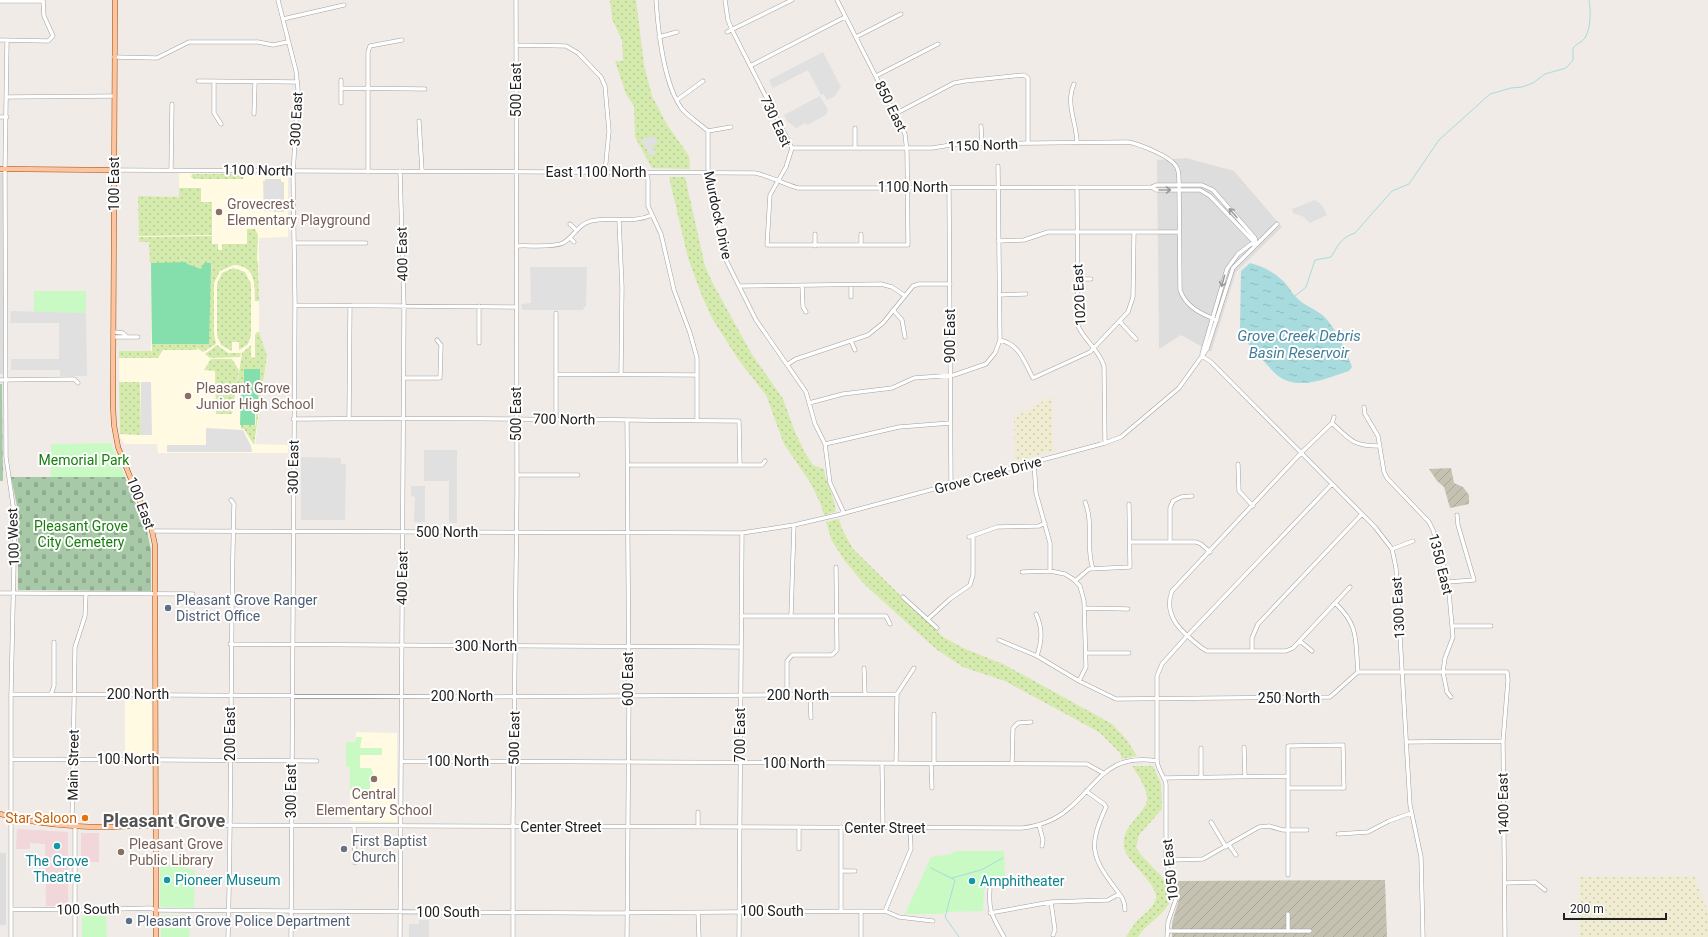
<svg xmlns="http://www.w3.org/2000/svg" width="1708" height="937" font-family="Roboto,sans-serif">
  <defs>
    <pattern id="construction-furrows" width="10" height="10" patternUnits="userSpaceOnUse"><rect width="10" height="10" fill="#c5c2b2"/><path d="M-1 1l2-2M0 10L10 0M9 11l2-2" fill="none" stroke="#a9a699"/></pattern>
    <pattern id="farmland-dots" width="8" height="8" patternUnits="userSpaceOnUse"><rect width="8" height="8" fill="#efecd2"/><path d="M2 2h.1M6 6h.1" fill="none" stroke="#cdcab4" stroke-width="1.8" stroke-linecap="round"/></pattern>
    <pattern id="grass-dots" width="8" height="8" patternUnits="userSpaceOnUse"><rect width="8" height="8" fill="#d5eaad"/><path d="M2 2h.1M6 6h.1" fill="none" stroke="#b7c895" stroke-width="1.8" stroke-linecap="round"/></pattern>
    <pattern id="cemetery-stones" width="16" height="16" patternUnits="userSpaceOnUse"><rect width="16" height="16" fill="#a8c9a8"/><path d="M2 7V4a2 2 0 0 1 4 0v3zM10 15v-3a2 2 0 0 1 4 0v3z" fill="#90ac90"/></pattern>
    <pattern id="water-ripples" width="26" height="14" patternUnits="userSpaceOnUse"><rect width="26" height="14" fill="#a7dbde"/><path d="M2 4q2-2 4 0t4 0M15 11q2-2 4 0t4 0" fill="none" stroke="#8fbcbe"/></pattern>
  </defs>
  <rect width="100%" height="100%" fill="#f0ebe6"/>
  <path fill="#dedddd" d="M1186 158 1234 171 1282 227 1236 272 1211 352 1181 335 1159 349 1157 160Z
    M0 173H4L3 374H0Z
    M0 853H6V925H0Z"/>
  <path fill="#f1d6da" d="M17 829 68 832V906H46L45 844 30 843V849H16Z
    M81 833H99V862H81Z"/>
  <path fill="#fffae1" d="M179 173 285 175 288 177V237L259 238V333L267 356 255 444 288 445V453H158L157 444H124L120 436 119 352H151V263L159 239H139V196L179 197Z
    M125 700H153L152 755H125Z
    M356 732 397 733V822L350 821V768L346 766V742H355Z"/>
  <path fill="url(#construction-furrows)" d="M1451 468 1454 483 1463 487 1469 495V504L1450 508 1444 487 1437 481 1429 469Z
    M1385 880 1387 937H1172V923L1179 899 1177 881Z"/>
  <path fill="url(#farmland-dots)" d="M1052 396 1053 451 1015 462 1014 418Z
    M1694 876 1708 911V937H1579V877Z"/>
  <path fill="url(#grass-dots)" d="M610 0H636L644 65 652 96 666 123 689 156 690 169 652 168 635 137 634 106 626 94 615 61H623L622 40 612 19Z
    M192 174H243V179H195L191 177Z
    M669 177H685L705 266 712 282 751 353 783 399 795 432 805 453 813 465 824 469C825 482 838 504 835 512L824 515 820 502 810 482 784 444 766 395 738 359 712 318 702 296 688 258Z
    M179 188H201V202H212V235L139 236 138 196 179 197Z
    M247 229H255L258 235 257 261H251H258L259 301H255C255 283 255 266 234 265L220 271 214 283V334L216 344 203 352 197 348V350H163L158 358H119V351H152L151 262H150L149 242H139V237L212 236V244H218V250H222V244H247Z
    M233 268 245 272 251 284V335L248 344 239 350V342H232V351L221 345 217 335V284L222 273Z
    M257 332H259L267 356 254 445 244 429H241V425H256V407H258V388H260L244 370V387L237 386 242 353 251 345V357L255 358V335Z
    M217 345 228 353H241L240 357 210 358 205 354Z
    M211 359H232L239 370 232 414H216L215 371 204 370Z
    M119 382H140L141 435 120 434Z
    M839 519 842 529 853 549 943 637 963 648 1005 665 1112 724 1126 739 1137 756 1122 759 1120 753 1099 732 1005 681 963 667 936 649 864 584 845 561 832 541 826 522Z
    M1132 766H1153L1161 784 1162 809 1139 835 1136 847C1145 866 1184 885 1166 908 1158 919 1145 925 1138 937H1126C1129 932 1133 926 1136 922 1143 914 1154 909 1156 898 1158 886 1132 865 1126 853 1114 828 1150 813 1147 796 1145 785 1138 775 1132 766Z"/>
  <path fill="url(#cemetery-stones)" d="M0 384H2L3 481H0Z
    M11 477H125L147 531 151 550V591L18 590V511Z"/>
  <path fill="#c9fac4" d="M34 291H86V313L34 312Z
    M111 443 125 477H51V444Z
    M356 737H362L360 748H382V755H360V768H371L374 776H370V790H350V768L346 766V742H355Z
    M956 851H1004L1005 876 984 889 983 911 944 912 943 914H905L931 857 951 854Z
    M160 866H181L195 871 194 908 162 907 160 905Z
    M161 915 190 916 189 937H161Z
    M82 916H106L107 937H82Z"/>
  <path fill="#85dfad" d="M186 262 187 264 201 269 204 263H211L209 344H152L151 263Z
    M244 369H260V388L258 389V407H255V425H240L241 388H244Z"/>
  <path fill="#e0e0e0" d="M823 52 841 87 834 97 827 100 824 94 821 95 808 70 773 88 769 80Z
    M820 96 828 110 826 115 807 125 805 123 796 128 787 121 784 115Z
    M655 136 658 143 652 146 656 153 650 156 641 139Z
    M265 179H281V182H284V212L264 211 263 181H265Z
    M1315 200 1322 205 1327 215 1310 223 1304 217 1293 213 1292 209Z
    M530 267H587L586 307H584L583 310H522L521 304 531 303Z
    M11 311 86 313 87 376H60V370H11V359H59V323H10Z
    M141 382H151L152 435H141Z
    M206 428 243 430 251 446 252 452H167V445H206Z
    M424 450H457V523H449V481H424Z
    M301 457 341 458V464H346L345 520H301Z
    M411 486H425V522H414L415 497 411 496Z
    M419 920H429V937H409V924H419Z"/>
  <path fill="url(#water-ripples)" d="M1250 263C1262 266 1272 271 1282 280 1288 285 1291 292 1296 297 1303 305 1313 308 1321 314 1334 324 1347 352 1352 367L1349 371C1327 378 1298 392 1277 375 1271 370 1266 363 1260 357L1256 358 1257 355 1254 357 1256 353 1252 355 1254 351 1249 345 1240 328 1241 271Z"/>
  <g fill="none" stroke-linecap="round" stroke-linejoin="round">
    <path stroke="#a7dbde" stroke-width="1" d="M1295 296 1306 287 1315 260 1331 257C1338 246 1340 238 1355 233L1392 191 1409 184 1439 140 1490 94 1511 88 1522 87 1533 83 1545 74 1566 68 1573 60V48C1576 44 1582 42 1585 38 1591 27 1591 12 1589 0
      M931 868 955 880 945 917 959 937
      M952 878 981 870 1003 858"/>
    <g stroke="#a1a1a1" stroke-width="4.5">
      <path id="minor" d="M278 0 296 71 298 89 293 175 295 301 291 937
        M656 0C658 30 664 85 682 109 689 117 700 124 708 131V169L726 260 756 320 806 392 815 424 825 444 830 483 844 513
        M725 0 728 20 732 30 792 148 786 167 770 195 767 245H908L907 152 905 134 837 0
        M0 1H43
        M283 19 344 5
        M727 32 792 0
        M659 37 677 32
        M856 37 901 14
        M0 40 48 41 53 36 44 16 43 0
        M7 41 5 169 6 457 15 519 11 694V937
        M516 45 566 46 578 53 601 77 605 86 609 131 605 172
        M114 57 157 58 189 42H258L273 45 287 42
        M750 66 845 17
        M876 76 938 44
        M341 80V88L425 89
        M198 81 297 82
        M214 81V113L221 124
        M1074 84C1065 104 1077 123 1077 143
        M7 97 114 96
        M677 100 703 81
        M341 103V88
        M254 114 255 82
        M895 114 954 83 965 81 1024 75 1028 78V143
        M0 117H7
        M419 121 422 171
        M981 126 982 144
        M708 131 731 127
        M792 148H932L957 144 1128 142C1139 144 1170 156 1176 166 1179 170 1179 176 1179 181L1180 290C1186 307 1201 314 1217 320
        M855 148V128
        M113 170 755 173C770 176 783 184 798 188L1152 187 1156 185H1202L1213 190 1255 238 1256 244
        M171 170 172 104
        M368 172V52L370 46 402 40
        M646 172 648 179V206L661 234 674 290 690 333 697 358V421
        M949 187 951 485
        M1077 187 1078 326C1085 341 1099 350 1104 366L1105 443
        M1152 187 1156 190H1200L1210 196 1255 243
        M619 220 622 287 621 374
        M570 224 576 230
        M861 234V245
        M570 238 574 242
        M998 241 1024 240 1048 232H1179
        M294 243H366
        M517 246C529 245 553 248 563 243 574 237 578 224 591 221 612 216 632 224 652 215
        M815 246V234
        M1077 279H1091
        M802 285 803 307 806 312
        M851 285V297
        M739 286 881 284 892 287 904 295
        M999 295 1026 294
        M295 305 516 307
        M893 310 902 320 905 337
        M556 313V418
        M1120 322 1136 339
        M113 332 123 333 127 337
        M113 337H138
        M1000 340C1019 344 1024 361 1033 378L1090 352 1128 312 1133 297 1134 232
        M851 341 855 350
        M479 343V306
        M1202 354 1227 269 1238 254 1251 244H1256
        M1202 356 1211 362 1375 527 1392 549 1396 568 1410 805 1421 857 1423 937
        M788 364 796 359 868 335 883 323 913 286 919 284H950
        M556 374 697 375
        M404 378H440L441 345 437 340
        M0 380 74 379 78 383
        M809 403 843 394 892 388 914 378 954 375 986 364 995 353 1000 340 998 166
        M1364 407 1365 414 1378 436 1384 472 1387 478 1429 522 1433 530 1448 582 1453 637 1445 658 1443 672 1447 692 1451 697
        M1334 417 1332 423 1301 453 1172 591C1162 617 1184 634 1202 648L1207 651H1286L1293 648 1350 587
        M293 419C442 417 591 420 739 421L740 465
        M349 419 350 305
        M1332 423C1350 440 1353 446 1379 446
        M825 444 899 427 950 423
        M1034 462 1036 493 1050 543V571
        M1238 464 1239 491 1253 506
        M628 465H762L765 461
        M517 475H578
        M1085 502C1094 523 1085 547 1093 569
        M152 531 742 533 794 525 837 515 1105 443 1121 437 1179 388 1207 349 1233 268 1277 224
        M969 537 997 527 1039 526 1045 523
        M1130 542H1196L1201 544 1210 552
        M1170 542V508L1173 501 1181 497 1192 496
        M1392 549 1413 541
        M1022 572 1050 571 1065 574 1073 579 1080 586 1084 601 1086 667 1079 681
        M1075 581 1089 569 1130 567 1129 504
        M1448 582 1474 580 1458 525 1457 515
        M0 593 193 594
        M903 597 937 628
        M1335 603C1360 626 1355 641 1358 672
        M1085 608 1128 609
        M1036 614C1043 629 1042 640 1037 656
        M791 615 794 525
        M741 616H886L890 624
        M928 619 950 599 970 585 973 575V536
        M1452 626H1491
        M999 640 1037 656 1079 681 1116 699 1330 697 1358 672H1507L1508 680 1503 741 1505 937
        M1300 641 1312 651
        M230 644 741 647
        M1252 651V638L1258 624 1362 514
        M1086 653H1129
        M864 668 865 694
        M11 694 481 697 897 694
        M51 694 54 686V642
        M787 695V661L792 655H832L837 650 836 567
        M810 695 811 718
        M934 714V764
        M1406 742 1503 741
        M1244 747 1245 777
        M1201 748V778
        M11 759 317 761
        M401 761 1087 764 1103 773
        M882 764 883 828
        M896 764 897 694 914 668
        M931 764 932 788
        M1012 764 1013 728 1018 723 1031 722
        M1164 778 1287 776
        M1288 788H1344L1343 745 1288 746V875
        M1086 791 1104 804 1106 807C1089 845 1090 855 1115 888 1121 896 1125 900 1125 910
        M698 812V827
        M1211 822 1226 847
        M156 825 1022 828C1039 826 1054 821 1067 810 1099 784 1106 753 1157 761
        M1039 825 1043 840 1042 846
        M354 826 355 863
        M1338 834 1368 832 1389 821 1411 813
        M1229 845 1236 855
        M799 849V827
        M1166 858 1172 860 1203 859 1259 827 1269 826 1283 830H1307
        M841 871H855
        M1506 883 1535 882 1545 890
        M990 889C988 912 993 917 1004 937
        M1051 902 1055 930 1053 935
        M11 909 81 910 150 908 156 910 595 913 885 911 899 917 933 921
        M841 911V827
        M885 911 911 849 910 828
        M698 912 699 937
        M990 913 1051 902 1108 900 1119 894
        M1288 914V931
        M1168 931H1310
        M75 937V826L72 821 75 647 85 616 86 594
        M228 937C232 793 230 648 234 504L231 500
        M400 937 404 307 400 171
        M513 937V820L517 491 516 0
        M627 937 629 696 627 421
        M739 937 742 533
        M861 937V911
        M1167 937 1168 922 1176 899 1175 886 1168 873 1166 858V784C1164 776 1158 770 1157 761V676L1162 664 1187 636 1332 484"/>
    </g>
    <g stroke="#9c4d00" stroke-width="5.5">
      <path id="major" d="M115 0 113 406 114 425 118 447 152 531 155 545 156 937
        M0 169 113 170
        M0 814C51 829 104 828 156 825"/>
    </g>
    <use href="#minor" stroke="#fff" stroke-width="3.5"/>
    <use href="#major" stroke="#fcc4a0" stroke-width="4.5"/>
  </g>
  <defs><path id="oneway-shaft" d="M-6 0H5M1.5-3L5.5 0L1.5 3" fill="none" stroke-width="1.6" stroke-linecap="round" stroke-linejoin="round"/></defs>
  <g stroke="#9b9b9b">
    <use href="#oneway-shaft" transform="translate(1165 190)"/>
    <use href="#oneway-shaft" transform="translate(1233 213) rotate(-131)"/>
    <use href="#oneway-shaft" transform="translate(1223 281) rotate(106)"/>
  </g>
  <g fill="#8d6e63" stroke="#fff" stroke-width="1.5">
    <circle cx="219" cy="212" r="4"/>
    <circle cx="188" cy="396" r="4"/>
    <circle cx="374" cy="779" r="4"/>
    <circle cx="121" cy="852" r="4"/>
  </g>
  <g fill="#5c6f8a" stroke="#fff" stroke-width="1.5">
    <circle cx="168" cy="608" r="4"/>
    <circle cx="129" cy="921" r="4"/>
  </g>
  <circle fill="#e8710a" stroke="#fff" stroke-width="1.5" cx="85" cy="818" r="4"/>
  <g fill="#0f9aa8" stroke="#fff" stroke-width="1.5">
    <circle cx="57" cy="846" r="4"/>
    <circle cx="167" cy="880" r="4"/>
    <circle cx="972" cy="881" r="4"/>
  </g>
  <circle fill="#6b7280" stroke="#fff" stroke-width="1.5" cx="344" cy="849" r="4"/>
  <g text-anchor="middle" stroke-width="4" stroke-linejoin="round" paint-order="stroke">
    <g font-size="14" fill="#202020" stroke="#fff">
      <text transform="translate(516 90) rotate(-90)" y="5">500 East</text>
      <text transform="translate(891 106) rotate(64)" y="5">850 East</text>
      <text transform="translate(296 119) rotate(-87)" y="5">300 East</text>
      <text transform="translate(776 121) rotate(65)" y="5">730 East</text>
      <text transform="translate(983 145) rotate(-2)" y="5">1150 North</text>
      <text transform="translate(258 170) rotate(1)" y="5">1100 North</text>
      <text x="596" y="177">East 1100 North</text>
      <text transform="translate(114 184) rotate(-90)" y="5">100 East</text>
      <text x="913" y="192">1100 North</text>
      <text transform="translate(718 215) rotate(78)" y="5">Murdock Drive</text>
      <text transform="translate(402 254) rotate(-91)" y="5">400 East</text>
      <text transform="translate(1079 295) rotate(-93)" y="5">1020 East</text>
      <text transform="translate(950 336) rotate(-90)" y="5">900 East</text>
      <text transform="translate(516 414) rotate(-90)" y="5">500 East</text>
      <text transform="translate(564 419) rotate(1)" y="5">700 North</text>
      <text transform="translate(293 467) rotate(-89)" y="5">300 East</text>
      <text transform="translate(988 475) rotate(-15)" y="5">Grove Creek Drive</text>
      <text transform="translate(141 503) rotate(69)" y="5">100 East</text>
      <text x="447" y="537">500 North</text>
      <text transform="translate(13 537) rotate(-92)" y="5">100 West</text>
      <text transform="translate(1441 564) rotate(76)" y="5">1350 East</text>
      <text transform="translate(402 578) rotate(-89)" y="5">400 East</text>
      <text transform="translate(1398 608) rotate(-93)" y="5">1300 East</text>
      <text x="486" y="651">300 North</text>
      <text transform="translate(628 679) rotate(-90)" y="5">600 East</text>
      <text x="138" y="699">200 North</text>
      <text x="798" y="700">200 North</text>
      <text x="462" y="701">200 North</text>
      <text x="1289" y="703">250 North</text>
      <text transform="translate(230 734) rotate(-90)" y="5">200 East</text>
      <text transform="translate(740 735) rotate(-90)" y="5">700 East</text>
      <text transform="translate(514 738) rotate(-89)" y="5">500 East</text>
      <text x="128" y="764">100 North</text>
      <text x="458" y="766">100 North</text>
      <text x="794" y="768">100 North</text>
      <text transform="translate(73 765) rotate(-89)" y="5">Main Street</text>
      <text transform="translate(291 791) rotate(-90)" y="5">300 East</text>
      <text transform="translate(1503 804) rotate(-91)" y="5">1400 East</text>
      <text x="561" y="832">Center Street</text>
      <text x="885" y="833">Center Street</text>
      <text transform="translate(1170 870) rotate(-96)" y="5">1050 East</text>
      <text transform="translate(88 909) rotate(-1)" y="5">100 South</text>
      <text x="772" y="916">100 South</text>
      <text x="448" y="917">100 South</text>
    </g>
    <g font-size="14" fill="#785e54" stroke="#fff" text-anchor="start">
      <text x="227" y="209">Grovecrest<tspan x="227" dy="16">Elementary Playground</tspan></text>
      <text x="196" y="393">Pleasant Grove<tspan x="196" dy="16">Junior High School</tspan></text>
      <text x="374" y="799" text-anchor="middle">Central<tspan x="374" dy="16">Elementary School</tspan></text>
      <text x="129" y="849">Pleasant Grove<tspan x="129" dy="16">Public Library</tspan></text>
    </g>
    <g font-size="14" fill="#16800c" stroke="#fff">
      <text x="84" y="465">Memorial Park</text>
      <text x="81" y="531">Pleasant Grove<tspan x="81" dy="16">City Cemetery</tspan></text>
    </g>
    <g font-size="14" fill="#4e5e75" stroke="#fff" text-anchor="start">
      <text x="176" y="605">Pleasant Grove Ranger<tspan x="176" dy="16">District Office</tspan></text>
      <text x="137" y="926">Pleasant Grove Police Department</text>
    </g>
    <g font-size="14" fill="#c56008" stroke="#fff" text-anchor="end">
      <text x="77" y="823">Star Saloon</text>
    </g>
    <g font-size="14" fill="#5b616d" stroke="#fff" text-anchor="start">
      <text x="352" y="846">First Baptist<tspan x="352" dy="16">Church</tspan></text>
    </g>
    <g font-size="14" fill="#0d838f" stroke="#fff" text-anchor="start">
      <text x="57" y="866" text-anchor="middle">The Grove<tspan x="57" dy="16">Theatre</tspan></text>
      <text x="175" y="885">Pioneer Museum</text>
      <text x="980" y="886">Amphitheater</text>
    </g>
    <g font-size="15" font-style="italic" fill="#427c98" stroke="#fff">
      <text x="1299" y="341">Grove Creek Debris<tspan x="1299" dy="17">Basin Reservoir</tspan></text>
    </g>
    <g font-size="18" font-weight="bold" fill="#535353" stroke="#fff">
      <text x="164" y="827">Pleasant Grove</text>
    </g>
  </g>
  <path d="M1564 913v6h102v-6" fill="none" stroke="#202020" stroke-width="2"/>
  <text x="1570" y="913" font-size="12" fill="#202020" stroke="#ffffff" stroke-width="3" paint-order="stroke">200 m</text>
</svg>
